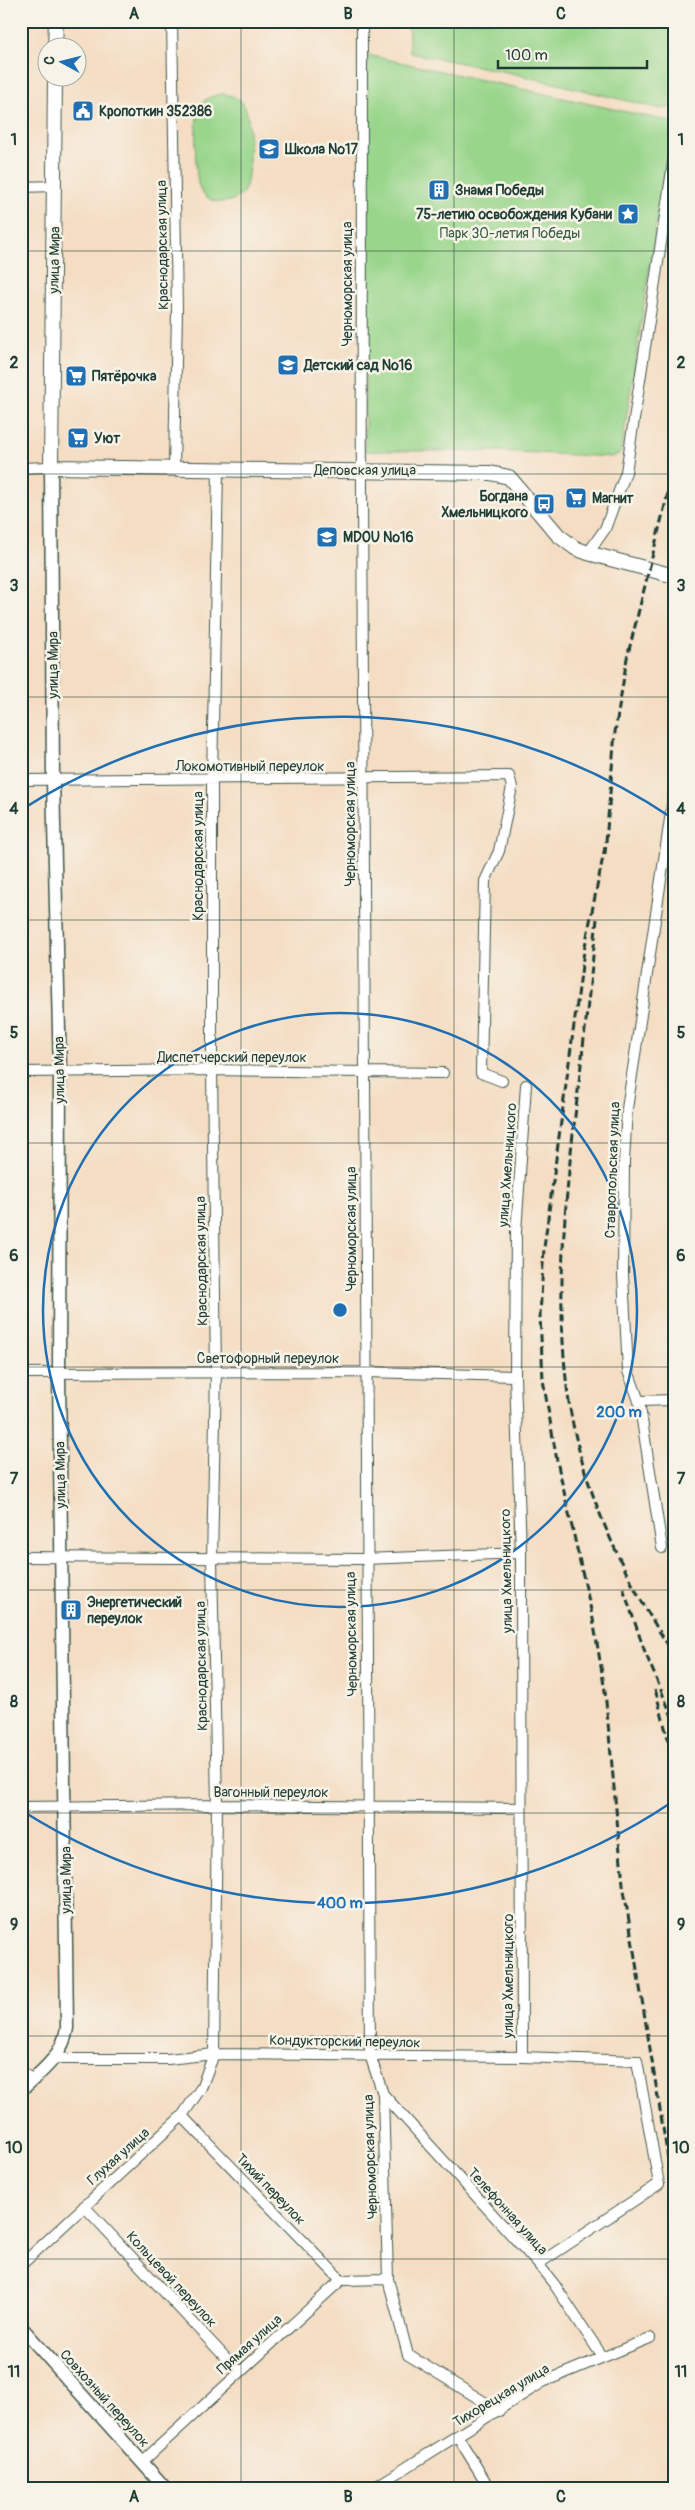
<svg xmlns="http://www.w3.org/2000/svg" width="695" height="2510" font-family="Pangolin,sans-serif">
  <rect width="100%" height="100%" fill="#f7f3e8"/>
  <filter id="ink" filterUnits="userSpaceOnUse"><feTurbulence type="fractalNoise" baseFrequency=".02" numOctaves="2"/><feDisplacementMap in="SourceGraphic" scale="10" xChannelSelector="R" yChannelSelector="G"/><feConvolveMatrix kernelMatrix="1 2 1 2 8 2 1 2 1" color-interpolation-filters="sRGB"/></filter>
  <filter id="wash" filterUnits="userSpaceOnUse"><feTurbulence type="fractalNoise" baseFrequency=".0096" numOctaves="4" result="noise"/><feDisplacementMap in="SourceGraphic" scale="20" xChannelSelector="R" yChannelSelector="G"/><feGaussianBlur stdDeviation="1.12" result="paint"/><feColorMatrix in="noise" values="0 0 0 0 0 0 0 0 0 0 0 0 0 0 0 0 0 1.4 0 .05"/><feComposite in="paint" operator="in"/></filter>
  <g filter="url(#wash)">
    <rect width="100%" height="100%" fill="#f4ddc2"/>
    <path fill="#99d68b" stroke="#5c8a60" d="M408 21H674V104L672 107 661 109 507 72 410 53Z
      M368 55 672 122 621 453 612 457 500 451H365Z
      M223 94C233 95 241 99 245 107 251 119 251 180 244 191 239 198 231 202 221 202 212 202 204 197 200 189 194 178 194 116 200 106 206 97 214 95 223 94Z"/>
  </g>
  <g filter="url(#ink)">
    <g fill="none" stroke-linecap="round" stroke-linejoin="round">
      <g stroke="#3f5549" stroke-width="12">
        <path id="minor" d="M172 21 177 310 174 468
          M362 21C361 699 362 1377 370 2055L383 2094 388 2279 408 2355 499 2411
          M21 187 55 186
          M21 468 51 467
          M588 553 605 529 626 472 674 157
          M21 780 509 776 512 787 499 851 485 881 481 1073 502 1081
          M21 1072 212 1070 443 1073
          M21 1373 366 1372 515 1376
          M639 1401 674 1400
          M662 1548 639 1401 628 1371 623 1275 624 1161 627 1109 674 792
          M21 1557 364 1559 521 1553
          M21 1807 217 1805 521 1808
          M522 2057 521 1553 515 1376 516 1232 526 1085
          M54 2059H168L214 2054 522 2057 637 2061 659 2184 538 2264
          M21 2072 33 2080
          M383 2094 538 2264 554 2284 602 2356
          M182 2116 341 2280
          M84 2206 239 2372
          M21 2265 182 2116 201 2088 214 2054 217 1805 212 1560 216 1372 212 1070V779L218 469
          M458 2437 490 2489
          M142 2462 341 2280 388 2279
          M372 2489 543 2382 650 2338"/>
      </g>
      <g stroke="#3f5549" stroke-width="15">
        <path id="tertiary" d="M21 2090C41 2072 63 2056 67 2028L59 1374 60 1073 53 781 51 467
          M21 2327 166 2489"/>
      </g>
      <g stroke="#3f5549" stroke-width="16">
        <path id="secondary" d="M55 48 56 21
          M55 78 51 467 490 473 509 477 558 535 575 548 588 553 674 576"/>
      </g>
      <use href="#minor" stroke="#fff" stroke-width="10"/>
      <use href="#tertiary" stroke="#fff" stroke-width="12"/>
      <use href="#secondary" stroke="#fff" stroke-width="14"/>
      <path stroke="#1f3d34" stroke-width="3" stroke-dasharray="8 4" stroke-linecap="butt" d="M605 847 584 951 544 1248 540 1315 543 1380 557 1461 593 1619 605 1691 623 1884 674 2195
        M605 854 615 732 627 658 674 469
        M597 919C590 984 583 1050 575 1116 564 1211 555 1307 569 1402 582 1489 625 1581 674 1654
        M623 1588 645 1652 674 1721
        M655 1689 674 1762"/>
    </g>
  </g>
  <path fill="none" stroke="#1f3d34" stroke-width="1" stroke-opacity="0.55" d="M241 21V2489M454 21V2489M21 251H674M21 474H674M21 697H674M21 920H674M21 1143H674M21 1367H674M21 1590H674M21 1813H674M21 2036H674M21 2259H674"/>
  <g fill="none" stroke="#1f6fb2" stroke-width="2.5">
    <circle cx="340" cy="1310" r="297"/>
    <path d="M672 1802A593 593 0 0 1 21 1810M21 810A593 593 0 0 1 672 818"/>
  </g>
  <defs>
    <g id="civic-square" transform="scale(1.125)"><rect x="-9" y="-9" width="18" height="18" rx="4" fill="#1f6fb2" stroke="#f7f3e8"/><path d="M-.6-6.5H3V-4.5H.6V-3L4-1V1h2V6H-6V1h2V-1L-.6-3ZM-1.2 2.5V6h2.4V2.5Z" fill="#fff"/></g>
    <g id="school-square" transform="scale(1.125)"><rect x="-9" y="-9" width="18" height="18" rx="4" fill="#1f6fb2" stroke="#f7f3e8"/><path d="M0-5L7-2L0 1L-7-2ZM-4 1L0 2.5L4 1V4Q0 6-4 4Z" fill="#fff"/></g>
    <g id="building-square" transform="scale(1.125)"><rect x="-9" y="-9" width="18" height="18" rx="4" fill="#1f6fb2" stroke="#f7f3e8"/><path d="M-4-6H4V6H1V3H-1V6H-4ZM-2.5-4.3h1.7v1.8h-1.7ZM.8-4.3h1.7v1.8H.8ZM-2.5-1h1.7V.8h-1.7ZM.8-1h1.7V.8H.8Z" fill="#fff"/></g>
    <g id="sight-square" transform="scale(1.125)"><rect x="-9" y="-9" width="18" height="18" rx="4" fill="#1f6fb2" stroke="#f7f3e8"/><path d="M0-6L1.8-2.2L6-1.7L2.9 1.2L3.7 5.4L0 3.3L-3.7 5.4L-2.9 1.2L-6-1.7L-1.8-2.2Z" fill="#fff"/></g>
    <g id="supermarket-square" transform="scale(1.125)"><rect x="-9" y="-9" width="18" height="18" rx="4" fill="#1f6fb2" stroke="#f7f3e8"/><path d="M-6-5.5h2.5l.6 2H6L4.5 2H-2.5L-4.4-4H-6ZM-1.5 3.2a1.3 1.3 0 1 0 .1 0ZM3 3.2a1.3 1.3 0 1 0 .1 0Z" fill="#fff"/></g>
    <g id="bus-square" transform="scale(1.125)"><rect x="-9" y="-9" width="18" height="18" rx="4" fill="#1f6fb2" stroke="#f7f3e8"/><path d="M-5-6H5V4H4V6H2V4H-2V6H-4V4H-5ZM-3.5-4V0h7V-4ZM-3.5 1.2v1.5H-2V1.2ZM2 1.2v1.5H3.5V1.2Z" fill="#fff"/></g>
  </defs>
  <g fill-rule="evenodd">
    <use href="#civic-square" x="83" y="111"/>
    <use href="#school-square" x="269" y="149"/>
    <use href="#building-square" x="439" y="190"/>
    <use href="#sight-square" x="628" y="214"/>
    <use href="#school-square" x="288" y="365"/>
    <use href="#supermarket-square" x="76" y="376"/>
    <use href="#supermarket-square" x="78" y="438"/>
    <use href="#supermarket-square" x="576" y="498"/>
    <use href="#bus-square" x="544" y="504"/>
    <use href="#school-square" x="327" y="537"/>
    <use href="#building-square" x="71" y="1610"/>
  </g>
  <g text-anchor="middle" stroke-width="5" stroke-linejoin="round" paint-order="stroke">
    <g font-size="14" font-weight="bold" fill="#1f3d34" stroke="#f7f3e8" text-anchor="start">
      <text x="99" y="116">Кропоткин 352386</text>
      <text x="285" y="154">Школа №17</text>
      <text x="455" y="195">Знамя Победы</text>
      <text x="612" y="219" text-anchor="end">75-летию освобождения Кубани</text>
      <text x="304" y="370">Детский сад №16</text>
      <text x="92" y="381">Пятёрочка</text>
      <text x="94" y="443">Уют</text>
      <text x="528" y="501" text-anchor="end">Богдана<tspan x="528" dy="16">Хмельницкого</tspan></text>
      <text x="592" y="503">Магнит</text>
      <text x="343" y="542">MDOU №16</text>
      <text x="87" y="1607">Энергетический<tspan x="87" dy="16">переулок</tspan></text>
    </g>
    <g font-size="14" fill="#375c45" stroke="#f7f3e8">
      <text x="510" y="238">Парк 30-летия Победы</text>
    </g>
    <g font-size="14" fill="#1f3d34" stroke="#f7f3e8">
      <text transform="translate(162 245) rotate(-91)" y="5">Краснодарская улица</text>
      <text transform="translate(54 260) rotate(-89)" y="5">улица Мира</text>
      <text transform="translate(347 284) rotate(-90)" y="5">Черноморская улица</text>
      <text x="365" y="475">Деповская улица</text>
      <text transform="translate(53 665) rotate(-90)" y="5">улица Мира</text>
      <text x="250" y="771">Локомотивный переулок</text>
      <text transform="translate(350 824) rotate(-90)" y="5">Черноморская улица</text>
      <text transform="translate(198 856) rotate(-90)" y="5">Краснодарская улица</text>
      <text x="232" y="1062">Диспетчерский переулок</text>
      <text transform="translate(59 1070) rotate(-91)" y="5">улица Мира</text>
      <text transform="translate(507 1165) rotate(-86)" y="5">улица Хмельницкого</text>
      <text transform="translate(612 1170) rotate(-88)" y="5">Ставропольская улица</text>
      <text transform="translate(351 1229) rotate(-90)" y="5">Черноморская улица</text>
      <text transform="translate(201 1261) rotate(-91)" y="5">Краснодарская улица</text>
      <text x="268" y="1363">Светофорный переулок</text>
      <text transform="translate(60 1475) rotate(-91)" y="5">улица Мира</text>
      <text transform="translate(506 1571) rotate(-91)" y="5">улица Хмельницкого</text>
      <text transform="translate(351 1634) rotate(-91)" y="5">Черноморская улица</text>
      <text transform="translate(201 1666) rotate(-91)" y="5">Краснодарская улица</text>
      <text x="271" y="1797">Вагонный переулок</text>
      <text transform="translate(66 1880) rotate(-90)" y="5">улица Мира</text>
      <text transform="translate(508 1976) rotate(-90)" y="5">улица Хмельницкого</text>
      <text transform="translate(345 2041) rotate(1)" y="5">Кондукторский переулок</text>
      <text transform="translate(118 2156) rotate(-42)" y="5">Глухая улица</text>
      <text transform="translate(370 2157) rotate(-92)" y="5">Черноморская улица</text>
      <text transform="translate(271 2189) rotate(46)" y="5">Тихий переулок</text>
      <text transform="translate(508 2211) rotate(48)" y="5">Телефонная улица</text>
      <text transform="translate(172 2279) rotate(47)" y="5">Кольцевой переулок</text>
      <text transform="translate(249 2344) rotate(-42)" y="5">Прямая улица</text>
      <text transform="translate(501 2395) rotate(-31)" y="5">Тихорецкая улица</text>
      <text transform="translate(105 2398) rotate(48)" y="5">Совхозный переулок</text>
    </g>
  </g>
  <circle cx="340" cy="1310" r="8" fill="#1f6fb2" stroke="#f7f3e8" stroke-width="2.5"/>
  <g font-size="15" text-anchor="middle" font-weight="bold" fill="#1f6fb2" stroke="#f7f3e8" stroke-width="5" stroke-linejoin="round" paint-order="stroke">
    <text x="619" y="1417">200 m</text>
    <text x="340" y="1908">400 m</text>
  </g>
  <rect width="695" height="2510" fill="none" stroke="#f7f3e8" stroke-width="55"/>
  <g transform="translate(62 62) rotate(277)"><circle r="24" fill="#f7f3e8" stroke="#a1aaa0"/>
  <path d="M0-4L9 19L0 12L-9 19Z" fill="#1f6fb2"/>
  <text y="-8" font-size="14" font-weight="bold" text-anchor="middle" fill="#1f3d34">С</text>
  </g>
  <path d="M498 60v8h149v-8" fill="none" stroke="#1f3d34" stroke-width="2.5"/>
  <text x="505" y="60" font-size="15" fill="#1f3d34" stroke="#f7f3e8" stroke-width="4" paint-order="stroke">100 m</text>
  <rect x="28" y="28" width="640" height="2454" fill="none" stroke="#1f3d34" stroke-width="2"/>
  <g font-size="16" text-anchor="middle" font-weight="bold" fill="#1f3d34">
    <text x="134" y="19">A</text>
    <text x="348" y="19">B</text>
    <text x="561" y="19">C</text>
    <text x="14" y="145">1</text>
    <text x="681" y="145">1</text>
    <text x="14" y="368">2</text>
    <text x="681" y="368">2</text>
    <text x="14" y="591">3</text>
    <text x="681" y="591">3</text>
    <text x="14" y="814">4</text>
    <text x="681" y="814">4</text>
    <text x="14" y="1038">5</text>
    <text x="681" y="1038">5</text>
    <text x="14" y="1261">6</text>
    <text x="681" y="1261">6</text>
    <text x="14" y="1484">7</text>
    <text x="681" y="1484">7</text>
    <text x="14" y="1707">8</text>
    <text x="681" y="1707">8</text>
    <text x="14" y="1930">9</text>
    <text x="681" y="1930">9</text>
    <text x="14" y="2153">10</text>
    <text x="681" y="2153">10</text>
    <text x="14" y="2377">11</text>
    <text x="681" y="2377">11</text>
    <text x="134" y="2502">A</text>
    <text x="348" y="2502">B</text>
    <text x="561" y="2502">C</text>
  </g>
</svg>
